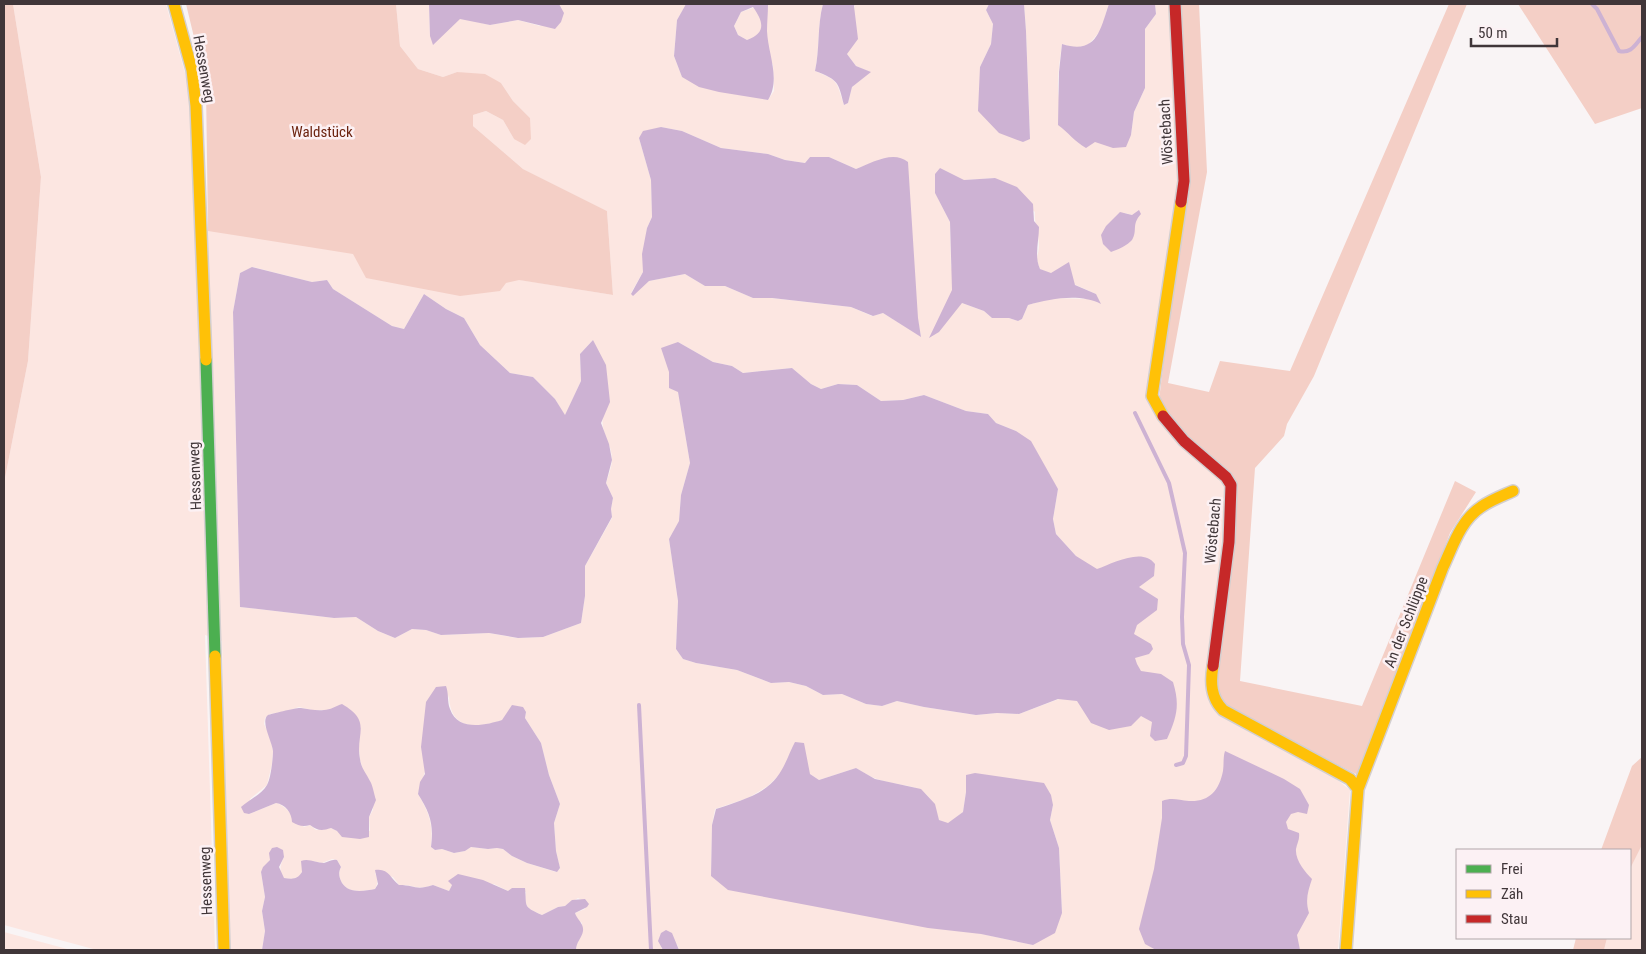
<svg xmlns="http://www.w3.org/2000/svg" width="1646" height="954" font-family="'Roboto Condensed',sans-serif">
  <rect width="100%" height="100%" fill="#f9f4f5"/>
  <path fill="#fce6e1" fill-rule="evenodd" d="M13 4H166L191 95 198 228 613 295 607 211 523 169 473 126V115L486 111 503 120 514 139 530 118 513 101 501 83 457 72 443 77 418 69 400 46 396 4H429L430 36 460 18 490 25 518 20 540 26 552 4H686L677 20 674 56 682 77 768 100 774 91 773 65 757 37 747 40 738 35 734 26 741 12 765 4H823C817 26 820 48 815 71 840 81 836 82 844 105L848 103 852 87 870 72 856 66 847 54 855 4H989L986 10 993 24 991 44 980 67 1023 142 1030 138 1026 31 1024 4H1112L1107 9 1102 29 1088 45 1075 48 1062 44C1059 67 1054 92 1063 113L1131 135 1134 112 1145 88V29L1156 14 1155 4H1171L1181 180 1149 391 1227 484 1209 678 1350 790 1338 950H679L677 944 661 947 663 950H576V945L582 934V923L577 919 575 913 585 909 582 900 578 898 565 906 558 907 542 915C529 909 523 908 526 892L508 891 494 884 452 885 449 891 433 885C415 891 415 884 399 885L393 877 375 873C378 879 378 883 375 889 364 891 349 894 342 883 339 877 338 873 341 867L337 860 332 859 322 863 312 861 303 868C301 879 293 880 283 878 279 869 280 866 284 857L270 860 261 872 265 897 262 911 265 931 262 950H230L222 641 205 635 215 950H97L4 925V483L28 361 41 177ZM661 127 682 131 721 148 768 154 785 160 805 163 810 157H829L856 169 885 158 921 336 883 313 872 316 851 307 771 298H753L725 286H705L685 274 649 281 631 293 643 272 647 228 652 217 651 180 639 138ZM995 178 1035 212C1034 224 1039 234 1039 245 1039 257 1034 255 1040 269L1096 294 1090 299 1052 298 1028 305 1022 319 1018 321 1009 318H992L984 311 962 303 951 266 950 222 935 192 964 180ZM1125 213 1132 215C1138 225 1133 233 1128 243L1124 245ZM253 267 312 282 327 280 333 289 392 326 404 329 424 294 446 309 464 318 480 345 510 373 533 377 555 399 565 416 581 381 580 354 593 340 604 413C598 431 612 442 612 459 612 467 608 476 606 483L613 498 611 509 612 518 585 566V596L581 623 543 637 517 638 489 633 441 635 426 630 412 629 395 638 378 631 356 617 334 618 309 615 240 607 233 312 240 273ZM678 342 713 362 732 366 743 373 792 368 811 384 821 389 838 384 857 385 881 401 903 400 924 395 966 411 988 414 996 423 1016 431 1058 489 1053 519 1056 534 1076 556 1059 699 1019 714 997 713 976 715 924 707 897 701 882 706 866 704 842 694 823 695 806 686 789 682 771 683 737 670 696 663 683 659 676 649 678 601 669 539 679 522 681 495 690 463 678 391 669 388V372ZM449 695C450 743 497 722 526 712L525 718 541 743 549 775 560 804 554 823 556 851 560 869 556 872 527 863 512 856 503 849 497 848 488 849 471 847 465 851 454 853 442 849 435 850 431 847C433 824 430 814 418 794ZM299 707 312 710H325L359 749 360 760 364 773 370 781 373 810 369 817 370 831H337L331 828 316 830 310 825 304 827C297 820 284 804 276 803L249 814 250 799 267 785 272 764 273 751 270 736 264 724 265 718 270 714 284 712ZM856 768C863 772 870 777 877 779 910 790 928 779 939 820L948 824 963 812 966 792 1053 805 1050 820 1059 848 1062 913 1033 945 711 876 712 825 715 809 748 798 768 786 777 777 810 774 819 780Z
    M1642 845V950H1604L1607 938H1630V869Z
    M4 932 71 950H4Z"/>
  <path fill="#f4cfc6" d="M4 4H13L41 177 28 361 4 483Z
    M186 4H396L400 46 418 69 443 77 457 72 485 74 501 83 513 101 530 118 531 139 525 145 514 139 503 120 486 111 473 115V126L523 169 607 211 613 295 519 280 506 283 500 291 460 296 366 278 353 254 208 231 206 87Z
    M1178 4H1199L1207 172 1168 383 1209 392 1220 361 1290 371 1449 4H1467L1314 376 1287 424 1284 436 1255 468 1240 681 1362 706 1455 481 1476 492 1450 533 1358 775 1224 707 1216 694 1235 492 1183 437 1159 400 1186 180Z
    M1518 4H1642V108L1595 124Z
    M1642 757V845L1630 869V850H1601L1632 766Z
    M1576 938H1607L1604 950H1573Z"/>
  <path fill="#cdb2d3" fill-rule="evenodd" d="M429 4H559L564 13 561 22 555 29 518 20 490 25 460 19 433 45 430 36Z
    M686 4H768C768 13 767 22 767 31 768 54 781 79 768 100L719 92 699 87 682 77 674 56 677 20ZM753 7C763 21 767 33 747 40L738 35 734 26 741 12Z
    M823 4H855L854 6 858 39 847 54 856 66 871 72 852 87 848 103 844 105C838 82 839 80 815 71 820 49 817 26 823 4Z
    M989 4H1024L1026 31 1030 139 1023 142 999 133 978 111 980 67 991 44 993 24 986 10Z
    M1109 4H1155L1156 14 1145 29V88L1134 112 1131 135 1126 147 1113 148 1095 142 1086 148C1075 142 1068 132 1058 125L1059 72 1062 44C1097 55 1100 30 1109 4Z
    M661 127 682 131 721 148 768 154 785 160 805 163 810 157H829L856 169C872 163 893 150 908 162L918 318 921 337 883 313 873 316 851 307 772 298H753L725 286H705L685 274 649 281 633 296 631 294 643 272 642 254 647 228 652 217 651 180 639 138 643 131Z
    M940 168 964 180 995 178 1017 187 1033 204 1034 221 1039 227C1039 241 1034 256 1040 269L1051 273 1069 262 1075 285 1096 294 1101 304C1079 293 1051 299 1028 305L1022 319 1018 321 1009 318H992L984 311 962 303 939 332 929 338 952 290 950 222 935 193V174Z
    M1139 210 1141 214C1131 225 1138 230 1132 240 1128 245 1117 250 1111 252L1103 244 1101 235 1106 226 1120 212 1132 215Z
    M252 267 312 282 327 280 333 289 392 326 404 329 424 294 446 309 464 318 480 345 510 373 533 377 555 399 565 415 581 381 580 354 593 340 606 365 610 402 601 423 609 444 612 460 606 483 613 498 611 509 612 517 585 566V596L581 623 543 637 518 638 489 633 441 635 426 630 412 629 395 638 378 631 356 617 334 618 309 615 240 607 233 312 240 273Z
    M678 342 713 362 732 366 743 373 792 368 811 384 821 389 838 384 857 385 881 401 903 400 924 395 966 411 988 414 996 423 1016 431 1031 441 1058 489 1053 519 1056 534 1076 556 1097 569C1113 563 1143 547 1155 564L1154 576 1139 587 1158 599 1157 610 1137 625 1134 634 1151 644 1153 649 1149 654 1135 658 1137 664 1141 671 1161 674 1173 682C1180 705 1177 717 1167 739L1155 741 1150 736 1152 722 1141 716 1131 726 1109 730 1091 723 1077 701 1058 699 1019 714 997 713 976 715 924 707 897 701 882 706 866 704 842 694 823 695 806 686 789 682 771 683 737 670 696 663 683 659 676 649 678 601 669 539 679 521 681 495 690 463 678 392 669 388V372L661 348Z
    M446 686C449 694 447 702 450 709 458 732 486 725 502 720L512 705 523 707 526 712 525 718 541 743 549 775 560 804 554 823 556 851 560 868 557 872 527 863 512 856 503 849 497 848 488 849 471 847 465 851 454 853 442 849 435 850 431 847C434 824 430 813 418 794L420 782 425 774 421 747 426 702 436 687Z
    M342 704C373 722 355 733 360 759 361 768 366 773 370 781 373 786 374 794 376 800L369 817V837L360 839 342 837 337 831 331 828C322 831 318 831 310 825 303 827 299 826 292 822 292 813 285 804 276 803L249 814 244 813 241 807C249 800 262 794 267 785 271 778 273 758 273 751 272 741 260 721 268 715 271 714 298 707 301 708 309 709 316 711 324 710 330 710 336 706 342 704Z
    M795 742 804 743 810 774 819 780 856 768 875 779 921 789 935 804 939 820 948 823 963 812 966 792V775L975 773 1044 783 1051 795 1053 805 1050 820 1059 848 1062 913 1055 933 1033 945 981 934 928 928 728 890 711 876 712 825 716 809C736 802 764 795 777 777 785 767 789 753 795 742Z
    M1225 751 1284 779 1300 789 1309 805 1307 814 1298 812 1291 814 1286 822 1288 829 1299 833C1300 839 1297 843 1296 849 1295 860 1305 872 1312 879 1308 891 1305 900 1309 913L1297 935 1300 950H1156L1145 944 1139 929 1154 869 1162 818V801C1172 797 1178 800 1189 801 1209 802 1219 791 1223 771 1224 764 1223 757 1225 751Z
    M277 847 283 850 284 857 279 867 284 878C292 879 297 880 302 872L301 861C309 858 316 863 324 863 329 862 331 859 337 860L341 867C338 873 339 877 342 883 349 894 364 891 375 889L378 884 375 870C389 868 390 878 399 885 415 885 415 891 433 885L449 891 452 885 448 881 458 874 483 880 508 891 512 888H525C527 907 522 906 542 915L558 907 565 906 572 900 585 899 589 904 587 907 575 913C577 920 584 923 583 931 582 938 576 942 576 950H262L265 931 262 911 265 897 261 872 263 867 270 860 269 853 272 848Z
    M666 930 672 933 679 950H663L658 941 661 933Z"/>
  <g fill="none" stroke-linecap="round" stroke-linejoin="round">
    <path stroke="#cdb2d3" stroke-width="4" d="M1592 4 1597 9 1619 51C1631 54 1635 45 1642 37
      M1135 413 1169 483 1185 553 1182 617 1183 644 1189 665 1186 756 1183 763 1176 765
      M639 705 651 950"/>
    <g stroke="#d3cfd0" stroke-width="14">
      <path id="fast" d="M206 360 215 656"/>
    </g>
    <g stroke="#d3cfd0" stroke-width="14">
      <path id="slow" d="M174 4 192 70 196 106 206 360
        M1163 416 1152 396 1181 202
        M215 656 224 950
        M1213 666C1210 683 1211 698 1223 710L1350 779 1358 789 1346 950
        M1358 789 1443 567C1453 546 1460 521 1481 507 1491 500 1502 496 1513 491"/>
    </g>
    <g stroke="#d3cfd0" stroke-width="14">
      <path id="jam" d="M1175 4 1184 181 1181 202
        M1163 416 1184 441 1226 477 1231 485 1229 542 1213 666"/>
    </g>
    <use href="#fast" stroke="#4caf50" stroke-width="11"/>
    <use href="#slow" stroke="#ffc107" stroke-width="11"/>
    <use href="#jam" stroke="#c62828" stroke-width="11"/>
  </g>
  <g text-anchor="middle" stroke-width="5" stroke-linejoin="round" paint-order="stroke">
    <g font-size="15" fill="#403639" stroke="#fcf1f4">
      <text transform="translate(204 69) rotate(80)" y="5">Hessenweg</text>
      <text transform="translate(1166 132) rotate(-93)" y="5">Wöstebach</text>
      <text transform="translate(195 476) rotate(-92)" y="5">Hessenweg</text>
      <text transform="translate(1213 531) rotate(-85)" y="5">Wöstebach</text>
      <text transform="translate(1406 622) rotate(-69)" y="5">An der Schlüppe</text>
      <text transform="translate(206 881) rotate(-92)" y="5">Hessenweg</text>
    </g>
    <g font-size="15" fill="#6c230f" stroke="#fcf1f4">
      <text x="322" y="137">Waldstück</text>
    </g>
  </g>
  <rect width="1646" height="954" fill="none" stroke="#403639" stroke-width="10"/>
  <rect x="1456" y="849" width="175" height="90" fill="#fcf1f4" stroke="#b1a6a9"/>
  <rect x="1466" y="865" width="25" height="8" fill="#4caf50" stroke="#b1a6a9"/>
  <text x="1501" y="874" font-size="15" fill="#403639">Frei</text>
  <rect x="1466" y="890" width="25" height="8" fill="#ffc107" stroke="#b1a6a9"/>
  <text x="1501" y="899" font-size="15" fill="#403639">Zäh</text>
  <rect x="1466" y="915" width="25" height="8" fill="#c62828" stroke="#b1a6a9"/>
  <text x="1501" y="924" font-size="15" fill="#403639">Stau</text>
  <path d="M1471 38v8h86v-8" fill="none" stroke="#403639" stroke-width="2.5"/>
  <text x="1478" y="38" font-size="15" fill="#403639" stroke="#fcf1f4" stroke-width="4" paint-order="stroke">50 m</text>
</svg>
